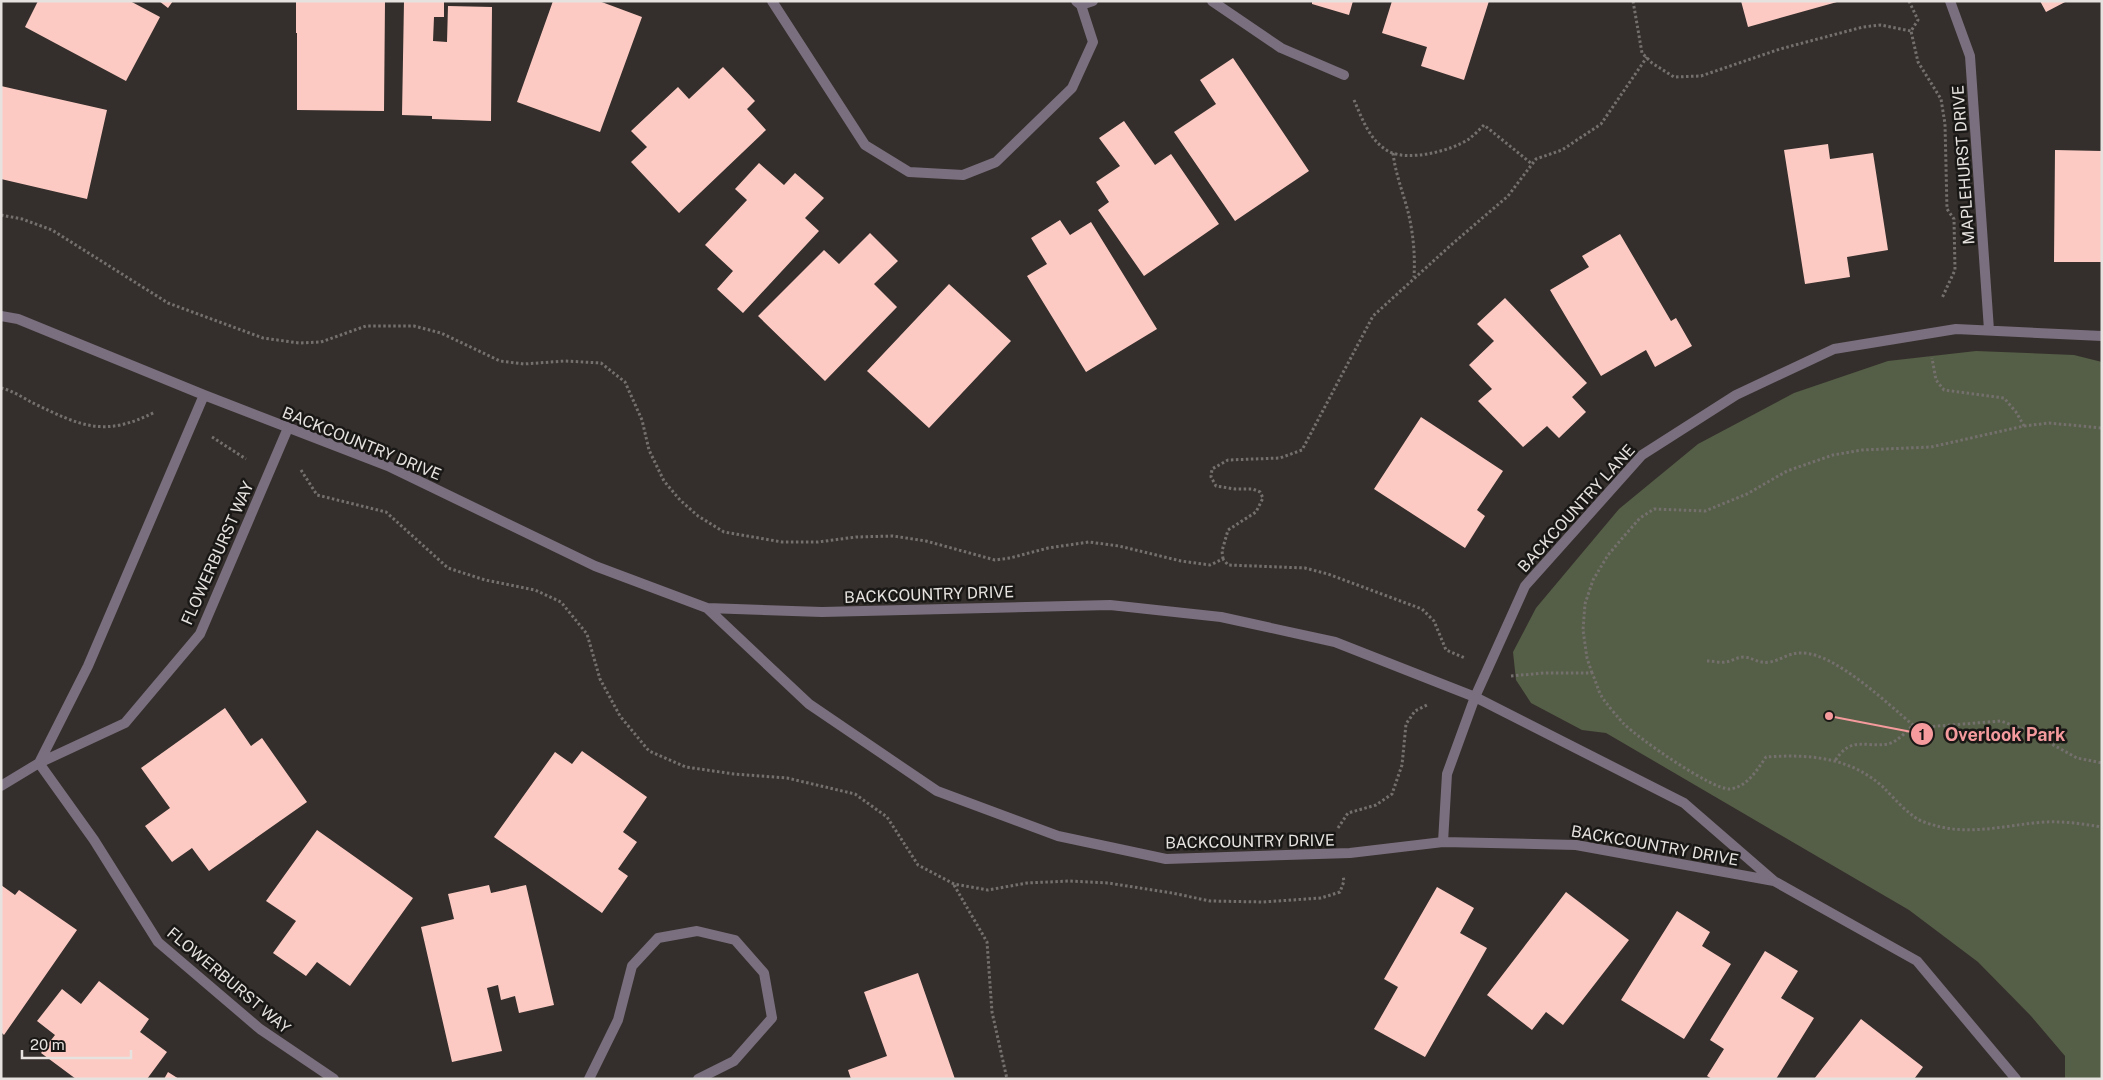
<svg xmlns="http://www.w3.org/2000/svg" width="2103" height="1080" font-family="'Public Sans',sans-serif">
  <rect width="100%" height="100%" fill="#342f2c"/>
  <path fill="#555e46" d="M1976 351 2074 355 2102 362V1079H2065V1056L2031 1016 1978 962 1909 910 1606 733 1582 730 1531 703 1516 680 1513 652 1536 608 1619 509 1698 444 1794 393 1888 361Z"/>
  <path fill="#fdcac3" d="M38 1H130L160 17 126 81 25 27Z
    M159 1H173L168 8Z
    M296 1H385L384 111 297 110V33H296Z
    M404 1H444V17H434L433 41 447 42 448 6 492 7 491 121 432 119V116L402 115Z
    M553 1H599L642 17 600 132 517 102Z
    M1312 1H1353L1349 15 1312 4Z
    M1392 1H1489L1464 80 1421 66 1427 47 1382 33Z
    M1741 1H1837V2L1748 27Z
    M2040 1H2067L2046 12Z
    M1233 58 1309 171 1235 221 1174 132 1216 104 1200 80Z
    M723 67 755 101 747 109 766 130 679 213 631 162 647 147 631 131 678 87 689 99Z
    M1 86 107 110 87 199 1 179Z
    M1124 121 1155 165 1171 154 1219 224 1144 276 1098 210 1109 202 1096 182 1120 166 1099 138Z
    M1828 144 1830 159 1873 153 1888 250 1847 257 1850 277 1805 284 1784 150Z
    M2055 150 2102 151 2101 262H2054Z
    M759 163 784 185 795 173 824 198 805 218 819 231 743 313 717 289 733 271 705 245 747 200 735 189Z
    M1060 220 1070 235 1091 222 1157 329 1086 372 1027 276 1047 264 1031 238Z
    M870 233 898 261 874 284 897 307 825 381 758 316 824 250 839 264Z
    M1620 234 1671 321 1676 318 1692 346 1655 367 1646 350 1601 376 1550 290 1589 267 1582 256Z
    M949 284 1011 341 929 428 867 371Z
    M1505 298 1587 383 1572 397 1586 412 1559 438 1547 426 1523 447 1478 401 1492 389 1469 365 1494 341 1477 324Z
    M1421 417 1503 471 1477 510 1485 516 1465 548 1374 489Z
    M225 708 251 746 262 738 307 802 209 871 192 848 172 862 145 826 170 808 141 768Z
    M582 751 647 797 623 832 637 842 618 869 628 876 602 913 494 837 555 752 572 764Z
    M317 830 413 898 350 986 317 962 306 976 273 953 296 921 266 901Z
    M1 885 15 895 19 890 77 930 4 1035 1 1032Z
    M489 885 491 893 526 885 554 1005 519 1013 515 996 501 1000 498 985 487 988 502 1051 452 1062 421 927 454 919 448 894Z
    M1437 887 1474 908 1460 933 1487 948 1425 1057 1374 1029 1398 987 1384 979Z
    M1566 892 1629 940 1563 1025 1546 1012 1532 1030 1487 995Z
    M1677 911 1710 932 1702 946 1731 964 1684 1039 1621 1000Z
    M1765 951 1798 971 1781 998 1814 1018 1776 1079H1712L1707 1076 1724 1049 1710 1040Z
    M918 973 955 1079H851L848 1070 887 1056 864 992Z
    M99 981 149 1019 140 1032 167 1052 147 1079H76L41 1053 55 1035 37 1021 62 989 81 1004Z
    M1861 1019 1923 1067 1914 1079H1814Z
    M168 1072 179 1079H164Z"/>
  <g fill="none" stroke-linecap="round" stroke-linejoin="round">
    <path stroke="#74706d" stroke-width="3" stroke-dasharray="2.5 2.5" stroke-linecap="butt" d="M1633 1 1642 53 1652 63 1674 77 1701 76 1780 49 1863 27 1881 25 1911 31
      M1909 1 1918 20 1911 31 1918 62 1941 99 1945 124 1947 209 1954 219 1955 270 1942 298
      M1354 100C1362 118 1369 140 1388 151 1407 162 1451 151 1469 139 1474 135 1479 130 1484 125L1532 164
      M1393 153C1396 179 1407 201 1411 226 1414 243 1415 260 1414 277
      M1 215 22 219 52 230 168 303 263 338 299 343 321 342 366 326H414L441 333 500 361 524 364 565 361 601 363 625 382 642 420 649 450 664 481 680 500 698 516 724 532 782 542H818L856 537 893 536 926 541 995 560 1010 558 1048 548 1089 542 1119 546 1181 561 1210 565 1223 559 1228 565 1305 568 1328 574 1403 602 1422 609 1434 621 1446 650 1465 658
      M1 388C12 390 23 398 33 403 81 426 104 438 155 412
      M2024 426 2049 423 2102 428
      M212 437 246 459
      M301 470 317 495 386 512 448 568 485 580 535 590 561 602 587 634 600 679 620 716 649 751 686 767 734 774 787 778 855 794 887 817 918 865 954 884 988 890 1027 883 1069 881 1108 883 1172 893 1210 901 1263 902 1321 898 1340 892 1344 881 1343 876
      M1223 559 1222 551 1228 530 1256 512 1263 498 1260 492 1253 489H1235L1216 486 1211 477 1212 469 1228 460 1280 458 1302 450 1373 316 1451 245 1508 196 1536 159 1562 150 1601 124 1647 57
      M1707 661C1713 661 1720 663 1726 662 1732 661 1737 657 1744 657 1754 658 1759 664 1770 662 1781 660 1790 652 1802 653 1835 653 1888 704 1913 725 1907 731 1897 742 1888 744 1865 748 1851 735 1835 761
      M1592 673 1587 658 1583 630 1585 604 1593 580 1608 555 1625 535 1640 518 1654 509 1705 511 1747 494 1787 471 1833 455 1862 450 1931 447 2024 426 2016 412 2004 398 1944 390 1936 380 1932 358
      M1511 676 1544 673H1592C1596 681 1598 691 1602 697 1605 702 1620 720 1624 724 1638 738 1712 790 1730 789 1747 787 1757 770 1766 757 1809 754 1851 757 1884 788 1894 798 1911 818 1924 822 1967 838 2002 825 2045 822 2064 821 2083 824 2102 827
      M1913 725 1926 727 2001 721 2028 731 2077 758 2102 763
      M1338 828 1348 813 1376 805 1392 794 1402 765 1406 724 1415 711 1427 705
      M954 885 987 942 992 1012 1007 1079"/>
    <path stroke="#7a6f7e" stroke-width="10" d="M772 1 865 145 909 172 963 175 996 162 1072 88 1093 42 1081 5 1076 1
      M1212 1 1281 48 1344 75
      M1950 1 1970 56 1989 330
      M1081 5 1093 1
      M1 316 18 319 204 395 388 466 595 566 707 608 822 612 1110 605 1221 617 1335 642 1475 697 1684 803 1774 881 1917 961 2016 1079
      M707 608 809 704 937 791 1058 836 1166 859 1350 853 1443 842 1576 845 1774 881
      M39 763 94 840 158 942 260 1029 334 1079
      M39 763 88 666 204 395
      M1 786 39 763 125 723 200 634 288 428
      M1443 842 1447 774 1475 697 1525 586 1642 455 1736 395 1834 349 1956 329 2102 336
      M589 1079 618 1020 632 966 658 938 697 931 735 940 764 973 772 1018 734 1061 698 1079"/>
  </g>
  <g text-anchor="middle" stroke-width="5" stroke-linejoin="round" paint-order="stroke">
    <g font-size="16" fill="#e5e2df" stroke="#1a1816">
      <text transform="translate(1963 165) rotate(-94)" y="6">MAPLEHURST DRIVE</text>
      <text transform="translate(362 443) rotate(22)" y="6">BACKCOUNTRY DRIVE</text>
      <text transform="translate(1576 508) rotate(-48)" y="6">BACKCOUNTRY LANE</text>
      <text transform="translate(217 553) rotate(-66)" y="6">FLOWERBURST WAY</text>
      <text transform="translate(929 594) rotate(-2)" y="6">BACKCOUNTRY DRIVE</text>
      <text transform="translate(1250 841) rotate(-1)" y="6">BACKCOUNTRY DRIVE</text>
      <text transform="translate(1655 845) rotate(10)" y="6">BACKCOUNTRY DRIVE</text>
      <text transform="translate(229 980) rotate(40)" y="6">FLOWERBURST WAY</text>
    </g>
  </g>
  <path fill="none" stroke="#f59b9d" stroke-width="2" d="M1829 716L1922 734"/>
  <g fill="#f59b9d" stroke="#1a1816" stroke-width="2">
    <circle cx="1829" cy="716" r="5"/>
    <circle cx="1922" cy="734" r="12"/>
  </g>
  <g font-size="15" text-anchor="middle" font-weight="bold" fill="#111">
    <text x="1922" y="740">1</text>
  </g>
  <g font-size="18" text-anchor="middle" font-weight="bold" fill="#f59b9d" stroke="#1a1816" stroke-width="5" stroke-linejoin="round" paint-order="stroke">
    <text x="2005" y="741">Overlook Park</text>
  </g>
  <rect width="2103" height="1080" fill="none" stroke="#e5e2df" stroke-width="5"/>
  <path d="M22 1050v8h109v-8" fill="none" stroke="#e5e2df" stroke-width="2.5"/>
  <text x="30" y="1050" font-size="15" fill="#e5e2df" stroke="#1a1816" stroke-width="4" paint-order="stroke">20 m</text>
</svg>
